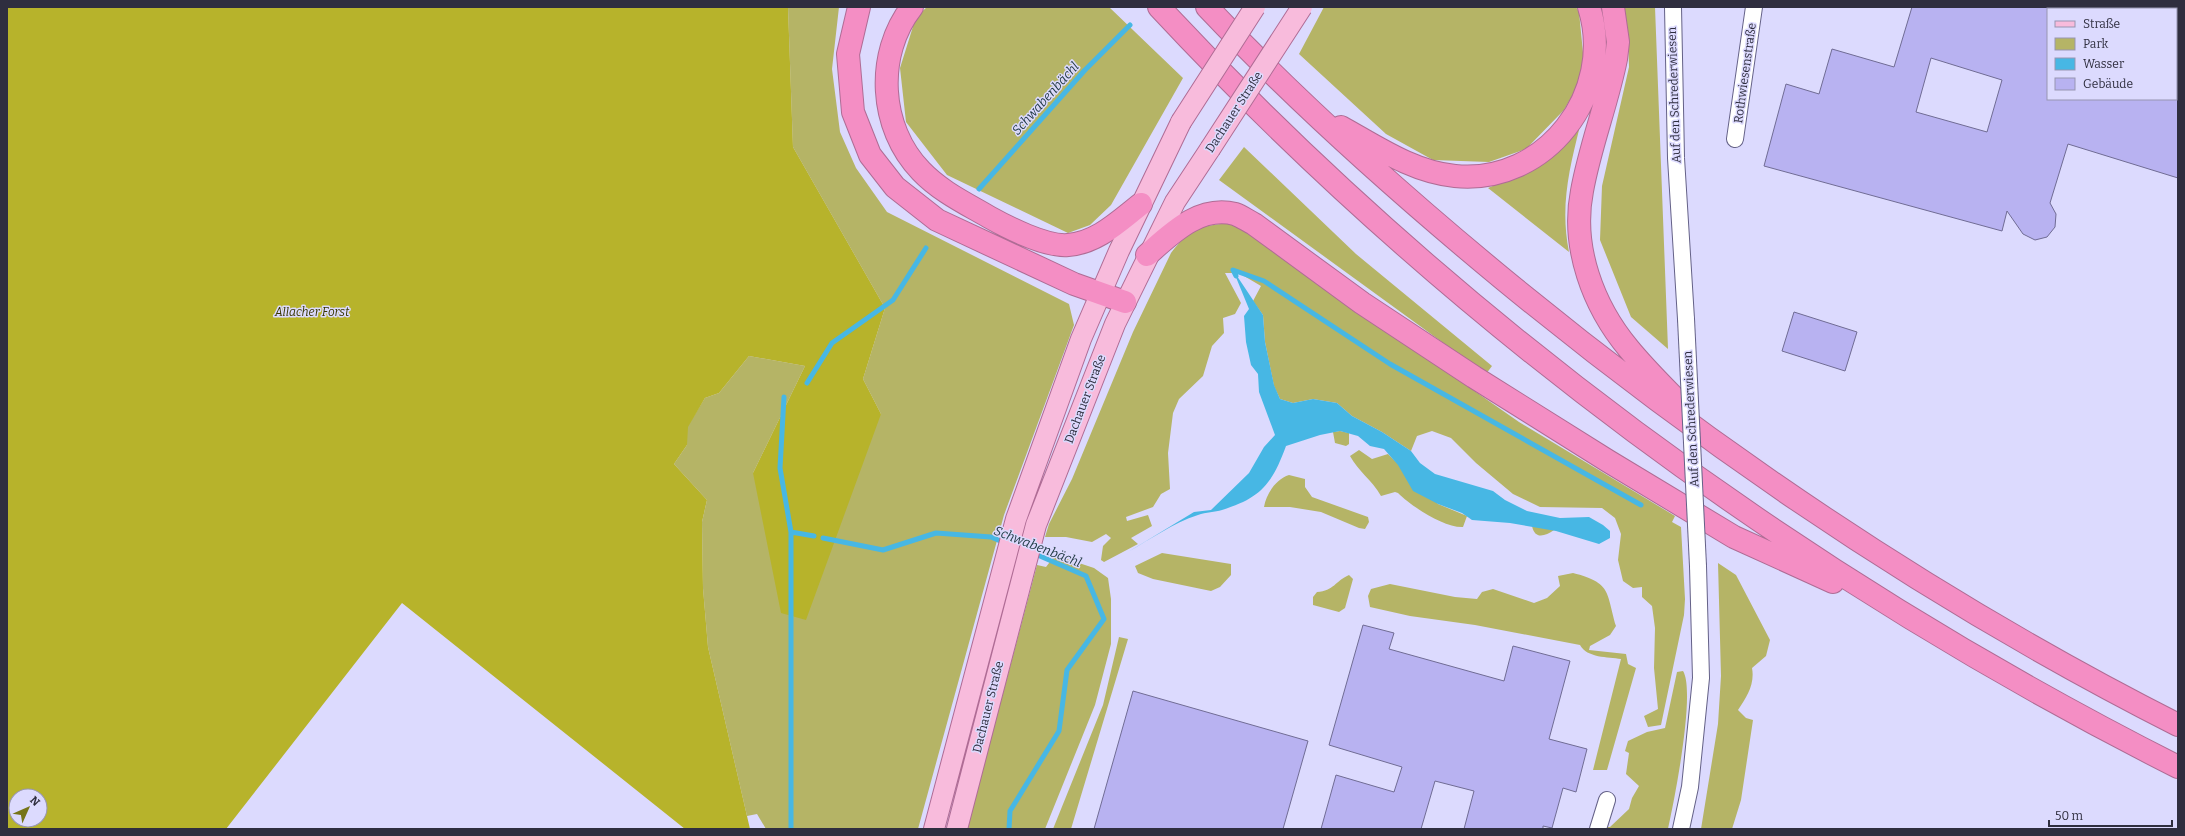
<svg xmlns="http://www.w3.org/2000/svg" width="2185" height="836" font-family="Bitter,serif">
  <rect width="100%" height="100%" fill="#dcdafe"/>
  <path fill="#b5b466" d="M788 7H839L832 69 840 132 856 168 887 212 1069 304 1074 325 1004 515 918 829H766L757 814 747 816 708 647 703 588 702 522 707 500 674 464 687 445V427L705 398 719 393 749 356 805 366 753 473 881 414 863 379 885 308 793 147Z
    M927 7H1109L1183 78 1111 205 1090 225 1068 233 947 175 906 122 900 68 916 17Z
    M1324 7H1576L1579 12 1585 73 1564 110 1526 149 1489 162 1433 160 1386 134 1299 54Z
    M1624 7H1655L1668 349 1631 317 1600 240 1602 186 1629 67 1628 38Z
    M1580 126C1569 170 1560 207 1569 252L1488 188 1539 167Z
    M1244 147 1356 254 1492 366 1486 374 1219 180Z
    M1231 223 1249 231 1288 261 1519 422 1675 516 1672 522 1681 527 1685 599 1684 615 1661 725 1648 727 1644 716 1658 709 1654 668 1655 628 1652 606 1642 597V587L1633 588 1623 581 1618 560 1621 534 1615 518 1602 508 1540 507 1513 494 1476 463 1451 438 1432 431 1417 436 1411 451 1382 432 1352 416 1337 403 1313 399 1293 403 1280 399 1274 386 1265 342 1263 315 1253 301 1261 286 1239 273H1225L1241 303 1235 314 1223 318 1224 333 1212 346 1203 376 1179 399 1173 413 1168 453 1170 489 1161 494 1153 507 1126 517 1127 521 1148 515 1152 526 1131 538 1138 544 1104 562 1101 560 1103 546 1111 538 1106 534 1092 542 1066 537H1045L1049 524 1072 479 1133 332 1171 253C1189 229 1202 225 1231 223Z
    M1340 431 1349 433V444L1346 446 1335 443 1333 432Z
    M1359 450 1372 459 1388 454 1438 504 1467 516 1463 527C1445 528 1412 507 1398 493L1395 492 1381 496C1372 480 1358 471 1350 456Z
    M1289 475 1305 479V487L1312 497 1368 517 1369 522 1365 529 1359 528 1321 512 1290 507H1264C1266 494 1276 479 1289 475Z
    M1532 526 1554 530C1545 536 1535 540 1532 526Z
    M1162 553 1231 564V575L1220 587 1211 591 1153 579 1138 573 1135 566Z
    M1055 555 1094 568 1108 578 1111 599V644L1095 705 1045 829H967L1037 565 1046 567Z
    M1718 563 1736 575 1770 640 1766 656 1752 668C1755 684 1747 697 1738 710L1746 718 1753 720 1741 800 1732 829H1701L1718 724 1721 676Z
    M1573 573C1612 583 1606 592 1616 626L1610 635 1590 646 1589 650 1626 654 1628 664 1636 668 1607 770H1593L1621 659C1608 657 1587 658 1580 645L1475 625 1410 616 1370 607 1368 596 1371 589 1390 584 1455 597 1477 599 1482 592 1493 589 1534 603 1547 598 1560 586 1558 576Z
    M1349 575 1353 579 1345 608 1339 612 1313 605V597L1317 592C1334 591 1335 581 1349 575Z
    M1119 637 1128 639 1071 829H1053L1103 705Z
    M1683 671C1696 691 1674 802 1668 829H1604L1605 827H1610L1629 809 1632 798 1639 786 1626 774 1629 753 1625 751 1628 741 1647 732 1665 728 1677 672Z"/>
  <path fill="#b7b32b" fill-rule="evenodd" d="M7 7H788L793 147 885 308 863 379 881 414 806 620 781 613 753 473 805 366 749 356 719 393 705 398 688 427 687 445 674 464 707 500 702 522 703 588 708 647 750 829H685L402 603 226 829H7ZM16 796H40V820H16Z"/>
  <path fill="#47b7e4" d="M1233 270 1263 315 1265 342 1274 385 1280 399 1293 403 1313 399 1337 403 1352 416 1382 432 1411 451 1420 463 1435 474 1493 491 1505 500 1527 511 1560 518 1589 517 1603 525 1610 531V538L1599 544 1556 531 1510 523 1472 520 1462 513 1438 504 1413 491 1398 465 1384 449 1370 446 1358 436 1340 431 1320 435 1286 446C1272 484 1261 498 1222 510 1215 512 1206 512 1198 515 1173 523 1151 539 1128 552L1194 512 1211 510 1249 473 1264 447 1275 435 1259 392 1258 374 1251 365 1246 342 1244 316 1249 309Z"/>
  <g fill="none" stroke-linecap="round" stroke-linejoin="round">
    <path stroke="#47b7e4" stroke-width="5" d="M979 189 1085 70 1130 25
      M1236 276 1233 270 1264 281 1390 364 1641 505
      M807 383 832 343 893 300 926 248
      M784 397 780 468 791 532 814 536
      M823 538 883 550 936 533 991 537 1005 543
      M791 829V532
      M1009 829 1010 811 1059 731 1067 670 1104 619 1086 576 1033 553"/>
  </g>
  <path fill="#b8b2f1" stroke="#706c94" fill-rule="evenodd" d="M1912 7H2048V99H2178V178L2068 144 2050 203 2056 214 2055 227 2047 237 2035 240 2023 234 2007 211 2002 231 1764 166 1786 84 1819 94 1832 49 1894 67ZM1931 58 2002 80 1987 132 1916 112Z
    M1794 312 1857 332 1845 371 1782 351Z
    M1363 625 1394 633 1389 649 1504 681 1513 646 1570 661 1549 739 1587 749 1576 792 1563 788 1552 828 1543 826V829H1464L1474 791 1435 781 1421 829H1321L1336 775 1394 792 1402 767 1329 745Z
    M1133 691 1308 741 1283 829H1094Z"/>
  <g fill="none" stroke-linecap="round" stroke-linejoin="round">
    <g stroke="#646187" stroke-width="18">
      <path id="minor" d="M1673 7 1676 158 1686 319
        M1735 139 1754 7
        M1598 829 1607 800
        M1681 829 1690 787 1701 678 1698 566"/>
    </g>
    <g stroke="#af6c95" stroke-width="22">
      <path id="major" d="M934 829 1016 519 1081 339 1119 251 1181 122
        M957 829 1036 525 1115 324 1175 202 1210 149"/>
    </g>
    <g stroke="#af6c95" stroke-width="24">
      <path id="highway" d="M859 7 848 54 853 112 870 155 895 187 937 220 1074 284 1125 302
        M912 7C875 54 879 128 921 171 940 191 965 203 989 217 1007 227 1046 247 1068 245 1097 243 1119 221 1141 204
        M1159 7C1449 318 1798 575 2178 767
        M1207 7C1299 104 1400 194 1503 279 1712 451 1937 603 2178 725
        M1613 7 1618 42 1616 59C1607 104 1590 146 1582 191 1571 247 1593 306 1629 349 1647 371 1668 391 1687 411
        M1341 127C1377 147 1413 172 1455 176 1546 185 1616 93 1589 7
        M1147 255C1171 234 1199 205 1235 214 1241 216 1248 221 1254 224L1362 303 1474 377 1608 461 1734 537 1833 582"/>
    </g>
    <use href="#minor" stroke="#fff" stroke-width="16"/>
    <use href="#major" stroke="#f8bbdc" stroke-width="20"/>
    <use href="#highway" stroke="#f48ec4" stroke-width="22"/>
    <g stroke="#646187" stroke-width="18" stroke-linecap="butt">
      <path id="minor-bridge" d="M1686 319 1698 566"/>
    </g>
    <g stroke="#af6c95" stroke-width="22" stroke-linecap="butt">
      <path id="major-bridge" d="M1181 122 1255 7
        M1210 149 1302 7"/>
    </g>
    <use href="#minor-bridge" stroke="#fff" stroke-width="16"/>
    <use href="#major-bridge" stroke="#f8bbdc" stroke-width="20"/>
  </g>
  <g text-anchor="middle" stroke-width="3" stroke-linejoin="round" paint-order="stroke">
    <g font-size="12" fill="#2f2e3f" stroke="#dcdafe">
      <text transform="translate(1745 73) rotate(-82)" y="4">Rothwiesenstraße</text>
      <text transform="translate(1674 95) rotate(-92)" y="4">Auf den Schrederwiesen</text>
      <text transform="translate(1234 112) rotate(-57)" y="4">Dachauer Straße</text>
      <text transform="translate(1085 399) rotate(-69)" y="4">Dachauer Straße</text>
      <text transform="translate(1691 419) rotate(-93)" y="4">Auf den Schrederwiesen</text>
      <text transform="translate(988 707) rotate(-76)" y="4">Dachauer Straße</text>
    </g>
    <g font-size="12" font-style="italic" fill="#383600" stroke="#dcdafe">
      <text x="312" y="316">Allacher Forst</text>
    </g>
    <g font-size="13" font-style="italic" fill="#233b46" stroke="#dcdafe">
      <text transform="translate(1045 98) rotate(-48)" y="5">Schwabenbächl</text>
      <text transform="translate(1038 546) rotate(21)" y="5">Schwabenbächl</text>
    </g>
  </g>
  <rect width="2185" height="836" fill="none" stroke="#2f2e3f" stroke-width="16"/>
  <rect x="2047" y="8" width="130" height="92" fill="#dcdafe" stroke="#9795b2"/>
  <rect x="2055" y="21" width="20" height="6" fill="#f8bbdc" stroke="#9795b2"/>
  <text x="2083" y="28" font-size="12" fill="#2f2e3f">Straße</text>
  <rect x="2055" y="38" width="20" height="12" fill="#b5b466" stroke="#9795b2"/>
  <text x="2083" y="48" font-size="12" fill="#2f2e3f">Park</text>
  <rect x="2055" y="58" width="20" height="12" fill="#47b7e4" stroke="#9795b2"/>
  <text x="2083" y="68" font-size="12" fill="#2f2e3f">Wasser</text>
  <rect x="2055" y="78" width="20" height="12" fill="#b8b2f1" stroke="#9795b2"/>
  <text x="2083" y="88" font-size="12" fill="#2f2e3f">Gebäude</text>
  <g transform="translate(28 808) rotate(45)"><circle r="19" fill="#dcdafe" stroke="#9795b2"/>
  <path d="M0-3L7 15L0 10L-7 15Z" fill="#767418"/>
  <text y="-6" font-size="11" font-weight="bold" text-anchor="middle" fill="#2f2e3f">N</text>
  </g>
  <path d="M2049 820v6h123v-6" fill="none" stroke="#2f2e3f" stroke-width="2"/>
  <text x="2055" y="820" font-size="12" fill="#2f2e3f" stroke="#dcdafe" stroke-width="3" paint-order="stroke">50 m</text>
</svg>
